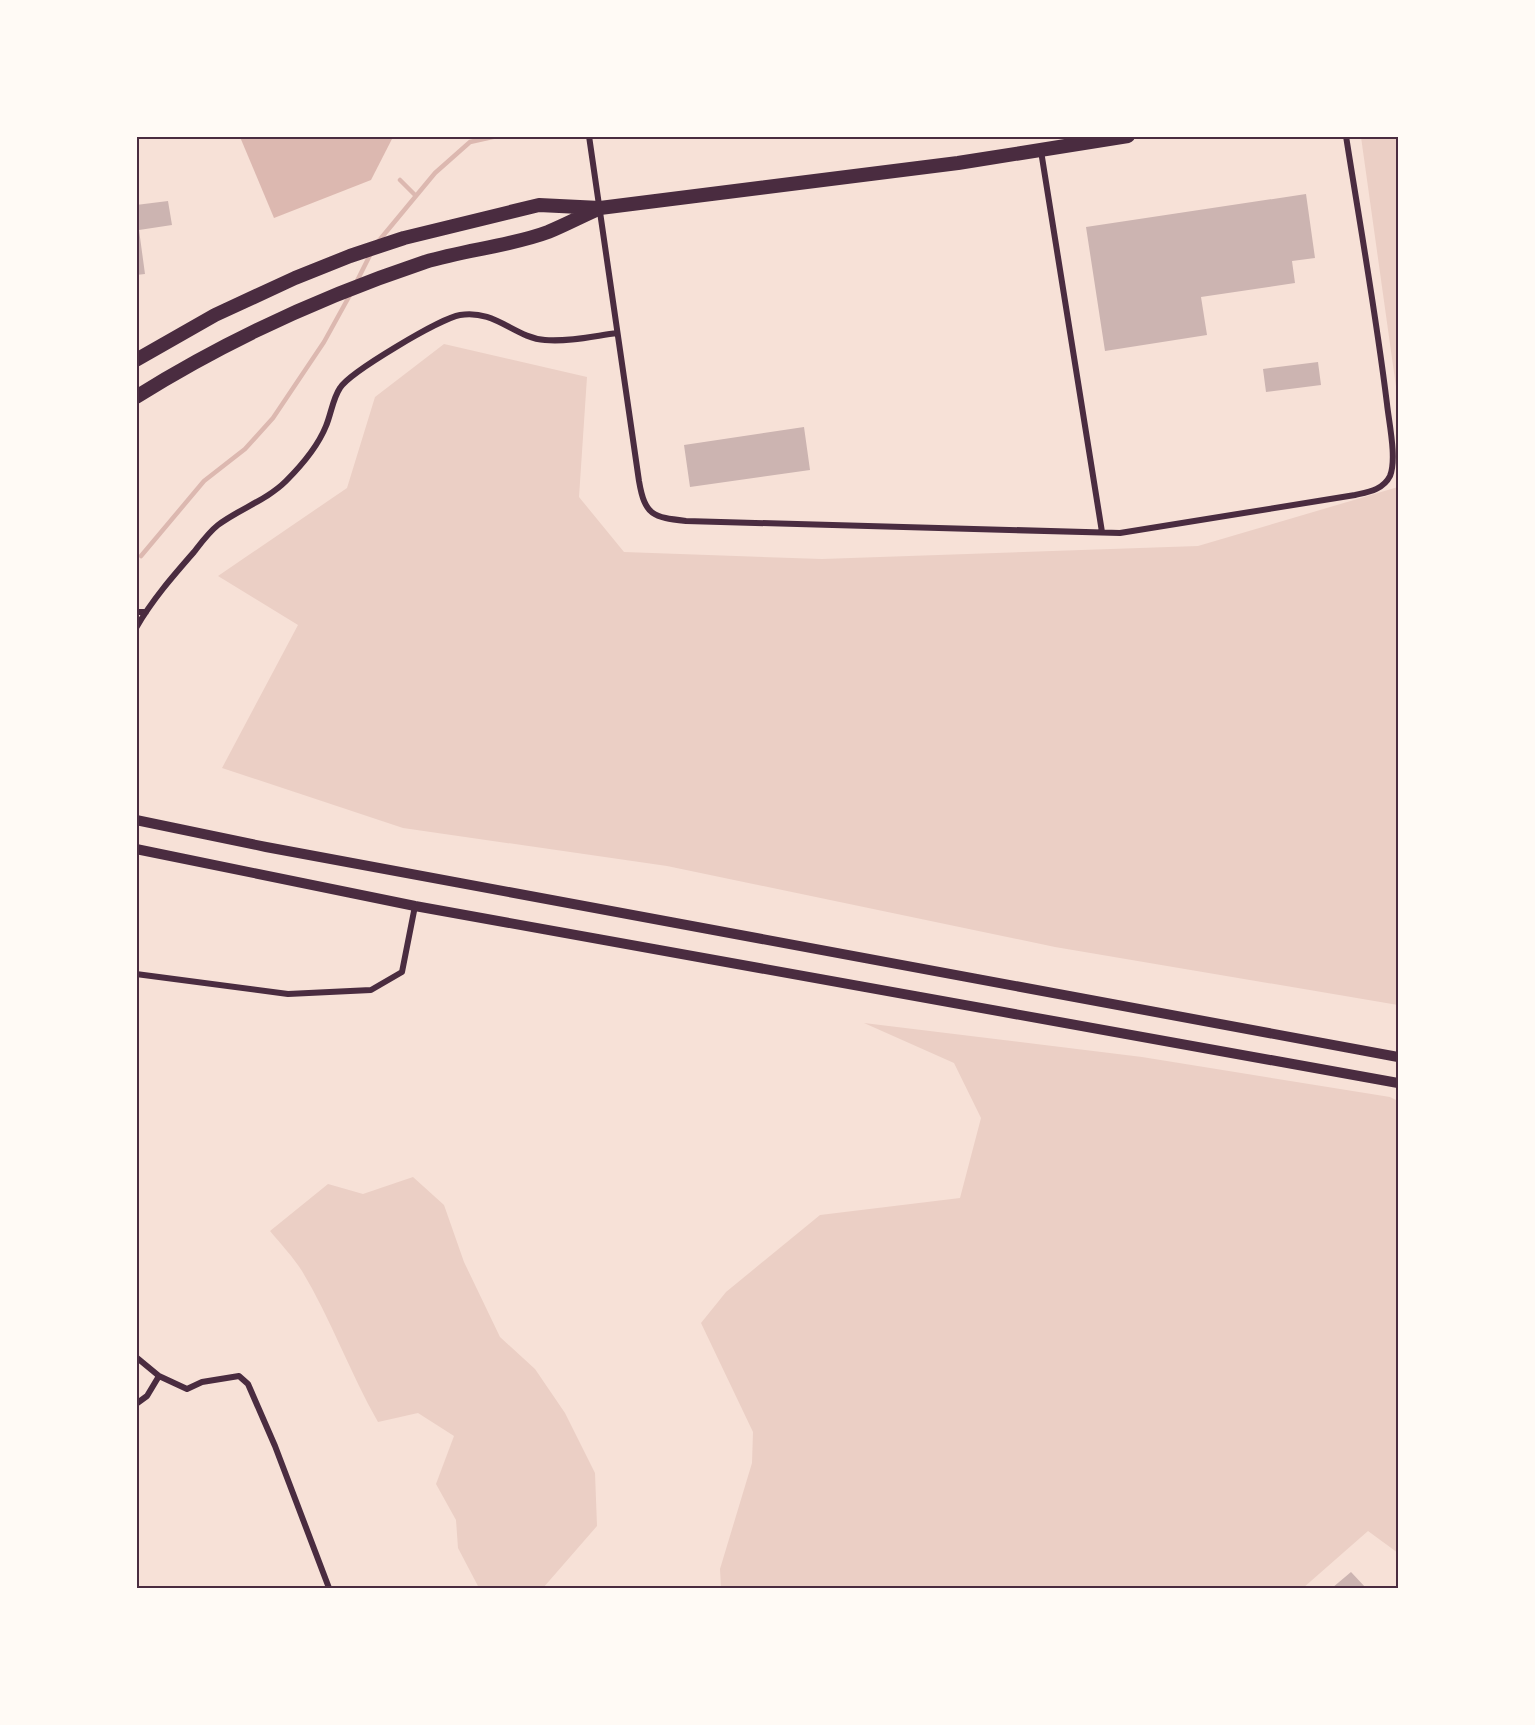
<svg xmlns="http://www.w3.org/2000/svg" width="1535" height="1725" font-family="Jost,sans-serif">
  <rect width="100%" height="100%" fill="#f7e1d7"/>
  <path fill="#ebcfc5" d="M1361 137H1398V401Z
    M444 344 587 377 579 497 624 552 822 559 1198 546 1398 487V1005L1055 947 667 866 403 828 222 768 298 625 218 576 347 488 375 397Z
    M864 1023 1142 1057 1390 1097 1398 1101V1553L1368 1531 1303 1588H721L720 1569 752 1463 753 1432 701 1323 726 1292 820 1215 960 1198 981 1118 954 1063Z
    M413 1177 444 1205 464 1262 500 1337 535 1369 565 1413 595 1473 597 1526 543 1588H479L458 1548 456 1520 436 1484 454 1436 418 1413 378 1422C350 1373 331 1319 302 1271 293 1257 281 1244 270 1231L328 1184 363 1194Z"/>
  <path fill="#dcb8b0" d="M240 137H393L371 180 274 218Z"/>
  <g fill="none" stroke-linecap="round" stroke-linejoin="round">
    <path stroke="#dcb8b0" stroke-width="4.5" d="M400 180 416 196
      M377 243 435 173 470 142 497 136
      M356 283 371 253
      M141 556 204 481 245 449 273 418 324 342 351 293"/>
  </g>
  <path fill="#ccb4b1" d="M1306 194 1315 258 1292 261 1295 283 1201 297 1207 335 1105 351 1086 227Z
    M168 201 172 225 139 230 145 274 136 275V205Z
    M1318 362 1321 385 1266 392 1263 369Z
    M804 427 810 470 690 487 684 445Z
    M1351 1572 1366 1588H1332Z"/>
  <g fill="none" stroke-linecap="round" stroke-linejoin="round">
    <path stroke="#4a2c40" stroke-width="6" d="M589 136 639 481C645 516 653 517 686 521L1120 533 1355 495C1368 492 1383 490 1390 476 1397 459 1389 423 1387 404 1376 314 1360 225 1346 136
      M1041 151 1102 532
      M136 612H146
      M136 628C152 600 173 576 194 552 201 543 209 532 218 525 239 509 267 500 286 481 301 466 318 446 326 426 331 414 333 398 340 388 350 372 441 318 460 315 495 309 515 338 545 340 569 342 594 336 617 333
      M136 974 288 994 371 990 402 972 415 906
      M136 1357 159 1376 187 1389 202 1382 239 1376 248 1384 275 1446 329 1588
      M136 1404 147 1396 159 1376"/>
    <path stroke="#4a2c40" stroke-width="10" d="M136 820 266 847 1398 1057
      M136 849 415 906 1398 1083"/>
    <path stroke="#4a2c40" stroke-width="14" d="M136 360 215 315 295 278 350 256 404 238 539 205 600 208 958 163 1128 136
      M136 397C227 340 323 296 425 262 464 250 511 246 548 232 565 225 582 216 598 209"/>
  </g>
  <rect width="1535" height="1725" fill="none" stroke="#fffaf5" stroke-width="276"/>
  <rect x="138" y="138" width="1259" height="1449" fill="none" stroke="#4a2c40" stroke-width="2"/>
</svg>
